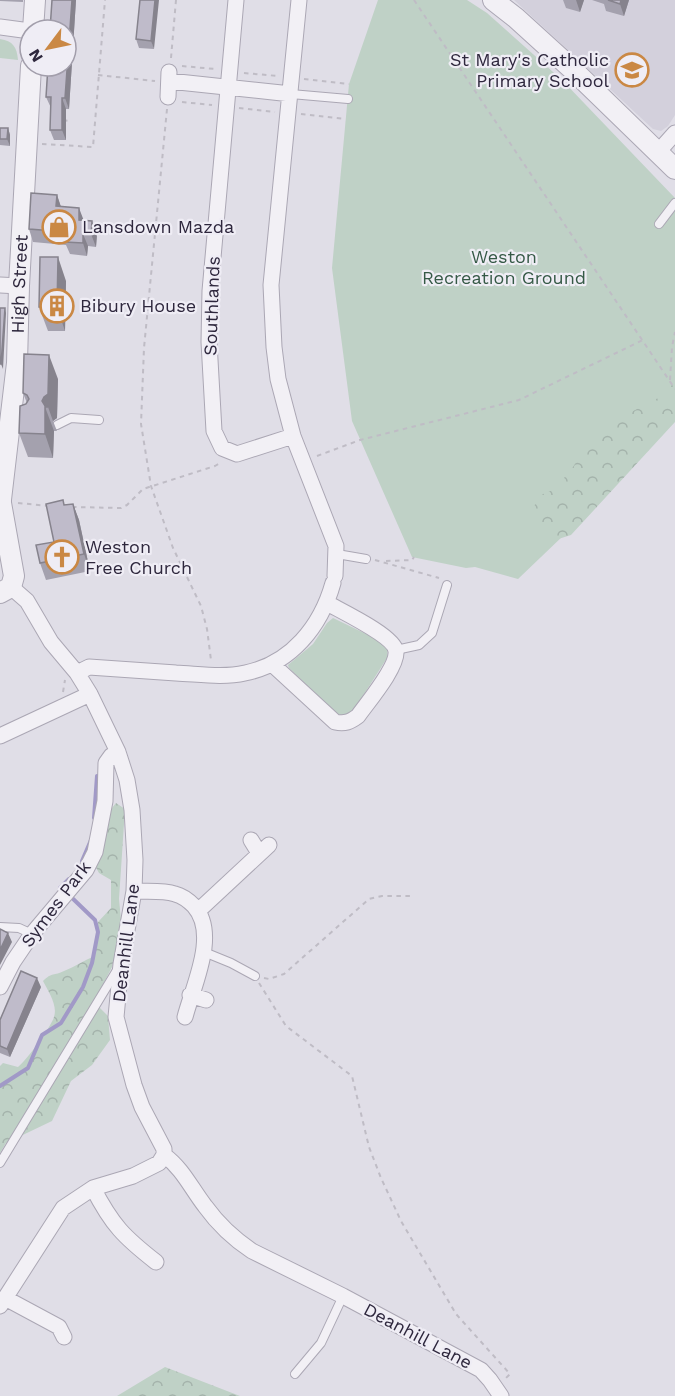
<svg xmlns="http://www.w3.org/2000/svg" width="675" height="1396" font-family="'Work Sans',sans-serif">
  <defs>
    <pattern id="forest-crowns" width="20" height="18" patternUnits="userSpaceOnUse" patternTransform="scale(1.5)"><rect width="20" height="18" fill="#bfd1c6"/><path d="M2 6a3 3 0 1 1 6 0M12 15a3 3 0 1 1 6 0" fill="none" stroke="#a4b3ab"/></pattern>
  </defs>
  <rect width="100%" height="100%" fill="#e0dee7"/>
  <path fill="#d3d0dc" d="M514 0H675V115L668 126 661 131 653 129Z"/>
  <path fill="#bfd1c6" d="M378 0H467L487 13 562 80 675 198V414L564 535 518 579 475 567 466 568 412 557 352 421 332 268 349 84Z
    M0 39C13 41 17 47 18 60L0 58Z
    M333 618 383 642C388 647 388 650 387 658L354 710C348 715 343 717 335 713L289 668 288 665 313 644 327 623Z"/>
  <path fill="url(#forest-crowns)" d="M675 382V422L571 535 552 541 537 528 529 514 541 495 555 489 573 467 587 445 616 420 660 397Z
    M116 803 125 809 119 899 121 920 118 942 112 967 94 1002 108 1016 110 1040 92 1065 71 1081 52 1121 6 1143 0 1153V1066L3 1063 18 1067C26 1061 51 1027 54 1017 58 1005 48 991 43 981 52 972 54 976 64 971 75 967 84 960 95 956L98 922 111 908V880L99 873 94 864 108 813Z
    M165 1367 240 1396H117Z"/>
  <g fill="none" stroke-linecap="round" stroke-linejoin="round">
    <path stroke="#a199c7" stroke-width="4" d="M94 818 97 776
      M82 861 91 840
      M63 890 60 888 69 879
      M0 1086 28 1068 42 1035 61 1023 83 987 92 963 98 932 95 920 69 895"/>
    <g stroke="#aba7b4" stroke-width="10">
      <path id="service" d="M291 94 348 99
        M659 224 675 203
        M57 425 71 418 99 420
        M337 554 366 559
        M396 650 419 645 432 633 447 585
        M0 927 19 928 32 934
        M204 952 231 963 255 976
        M0 1163 117 970
        M295 1374 321 1343 343 1296"/>
    </g>
    <g stroke="#aba7b4" stroke-width="17">
      <path id="minor" d="M236 0 210 291 209 342 214 431 222 448 237 454 293 436
        M299 0 271 285 274 347 278 379 293 436 336 546 335 576
        M0 27 30 31
        M169 81 291 94
        M168 97 169 72
        M658 152 675 133
        M0 285 19 286
        M11 587 27 601 51 642 77 673 90 694 118 752 127 780 132 810 135 860 134 891 121 964 116 1017 134 1085 142 1107 164 1149V1155C183 1169 191 1188 205 1206 218 1224 234 1239 252 1251L343 1296 481 1370 490 1380 501 1396
        M272 664 335 722C345 724 350 722 358 716 367 703 398 667 396 651 394 636 341 611 327 603
        M77 673 89 667C118 669 147 671 176 673 199 674 223 678 245 673 291 664 321 626 333 583
        M0 736 90 694
        M251 840 259 853
        M134 891C147 892 163 890 175 894 183 896 189 901 194 906 219 934 193 986 185 1017
        M198 911 269 845
        M0 987 13 962 32 934 86 870 95 852 105 801 106 763 111 756 118 752
        M190 995 206 1000
        M93 1188C112 1225 124 1237 156 1262
        M5 1298 59 1327 64 1337
        M0 1306 63 1208 93 1188 133 1176 159 1163 164 1155"/>
    </g>
    <g stroke="#aba7b4" stroke-width="22">
      <g id="tertiary">
        <path d="M493 0 516 18 571 68 675 169"/>
        <path d="M33 30 35 0"/>
        <path id="s1" d="M0 508 17 363 19 286 31 66"/>
        <path d="M0 593 11 587 14 576 1 503"/>
      </g>
    </g>
    <path stroke="#bfbcc5" stroke-width="2" stroke-dasharray="4.5 4.5" stroke-linecap="butt" d="M414 0 675 389
      M171 58 176 0
      M182 66 215 69
      M244 73 278 76
      M98 75 155 81
      M304 79 349 84
      M182 102 212 105
      M239 108 275 112
      M167 109 144 348 141 424 151 486 173 548 201 606 207 629 211 660
      M301 114 345 119
      M63 120 70 121
      M42 144 93 147 105 0
      M670 380 672 347 675 332
      M317 456 360 440 519 400 643 340
      M18 503 49 506
      M72 507 121 508 127 505 143 489 215 466 222 462
      M375 560 439 578
      M386 561 412 560 414 557
      M63 692 65 680
      M264 978 269 979 284 974 369 899 382 896H412
      M259 983 286 1026 352 1076 369 1147 381 1178 401 1221 456 1314 510 1374 506 1378"/>
    <use href="#service" stroke="#f2f0f5" stroke-width="8"/>
    <use href="#minor" stroke="#f2f0f5" stroke-width="15"/>
    <use href="#tertiary" stroke="#f2f0f5" stroke-width="20"/>
  </g>
  <path fill="#a4a1ae" d="M0 0H23V2L0 1Z
    M52 0H76L69 109H66V140H54L50 130 51 108 46 97Z
    M140 0 154 49 139 48 136 39Z
    M563 0H584L580 12 566 8Z
    M592 0H629L624 16 606 11 604 4Z
    M0 128H8L10 135V146L0 145Z
    M57 195 61 207 84 220 97 234 96 247 88 246 87 256 70 254 66 245 33 242 29 229Z
    M66 281 65 331H48L39 307Z
    M58 379 57 418 53 421 57 431H54L53 458 28 457 19 433 27 403 23 393Z
    M73 504 79 520 90 571 46 580 40 563 54 542 65 505Z
    M41 987 10 1057 0 1053V1020Z"/>
  <path fill="#86838d" d="M72 0H76L69 109 65 98Z
    M155 0H159L154 49 151 41Z
    M576 0H584L580 12Z
    M621 0H629L624 16 620 4Z
    M62 98 66 109V140L62 130Z
    M8 128 10 135V146L7 139Z
    M57 195 61 207 56 206Z
    M79 208 84 221 79 220Z
    M92 221 97 234 96 247 91 234Z
    M83 234 88 246 87 256 83 243Z
    M58 257 66 281 65 331 57 307Z
    M5 308 6 313 3 369 1 364Z
    M49 355 58 379 57 418 53 421 48 407H45L54 431 53 458 45 434 42 401Z
    M73 504 79 520 90 571 84 554Z
    M8 933 12 942 0 965V950Z
    M37 978 41 987 10 1057 7 1049Z"/>
  <path fill="#bfbbca" stroke="#86838d" stroke-width="1.5" d="M52 0H72L65 98H62V130H50L51 97H46L48 66H66V30H50Z
    M140 0H155L151 41 136 39Z
    M608 0H621L620 4Z
    M0 128H8L7 139H0Z
    M31 193 57 195 56 206 79 208V220L92 221 91 234H83V243L65 242 66 232 29 229Z
    M40 257H58L57 307H39Z
    M0 308H5L1 364H0Z
    M24 354 49 355 48 394 44 397 42 401 45 406 48 407H45V434L19 433 20 406 26 404 29 399 27 395 23 393Z
    M63 500 64 505 73 504 84 554 40 563 36 545 54 542 46 504Z
    M0 929 8 933 0 950Z
    M21 971 37 978 7 1049 0 1046V1020Z"/>
  <defs>
    <g id="school-ring" transform="scale(1.725)"><circle r="9.5" fill="#efedf5" stroke="#ca8844" stroke-width="1.5"/><path d="M0-5L7-2L0 1L-7-2ZM-4 1L0 2.5L4 1V4Q0 6-4 4Z" fill="#ca8844"/></g>
    <g id="shop-ring" transform="scale(1.725)"><circle r="9.5" fill="#efedf5" stroke="#ca8844" stroke-width="1.5"/><path d="M-5-2.5h2.3a2.7 3.5 0 0 1 5.4 0H5L5.5 6h-11ZM-1.5-2.5h3a1.5 2.3 0 0 0-3 0Z" fill="#ca8844"/></g>
    <g id="building-ring" transform="scale(1.725)"><circle r="9.5" fill="#efedf5" stroke="#ca8844" stroke-width="1.5"/><path d="M-4-6H4V6H1V3H-1V6H-4ZM-2.5-4.3h1.7v1.8h-1.7ZM.8-4.3h1.7v1.8H.8ZM-2.5-1h1.7V.8h-1.7ZM.8-1h1.7V.8H.8Z" fill="#ca8844"/></g>
    <g id="church-ring" transform="scale(1.725)"><circle r="9.5" fill="#efedf5" stroke="#ca8844" stroke-width="1.5"/><path d="M-1.2-6h2.4v3.5h3.3v2.4h-3.3V6h-2.4V-.1h-3.3v-2.4h3.3Z" fill="#ca8844"/></g>
  </defs>
  <g fill-rule="evenodd">
    <use href="#school-ring" x="632" y="70"/>
    <use href="#shop-ring" x="59" y="227"/>
    <use href="#building-ring" x="57" y="306"/>
    <use href="#church-ring" x="62" y="557"/>
  </g>
  <g text-anchor="middle" stroke-width="4.5" stroke-linejoin="round" paint-order="stroke">
    <g font-size="18" fill="#2e273d" stroke="#efedf5" text-anchor="start">
      <text x="609" y="66" text-anchor="end">St Mary's Catholic<tspan x="609" dy="21">Primary School</tspan></text>
      <text x="82" y="233">Lansdown Mazda</text>
      <text x="80" y="312">Bibury House</text>
      <text x="85" y="553">Weston<tspan x="85" dy="21">Free Church</tspan></text>
    </g>
    <g font-size="18" fill="#355946" stroke="#efedf5">
      <text x="504" y="263">Weston<tspan x="504" dy="21">Recreation Ground</tspan></text>
    </g>
    <g font-size="18" fill="#2e273d" stroke="#efedf5">
      <text dy="6" stroke="none"><textPath href="#s1" startOffset="225">High Street</textPath></text>
      <text transform="translate(212 306) rotate(-88)" y="6">Southlands</text>
      <text transform="translate(56 904) rotate(-53)" y="6">Symes Park</text>
      <text transform="translate(126 943) rotate(-83)" y="6">Deanhill Lane</text>
      <text transform="translate(418 1336) rotate(28)" y="6">Deanhill Lane</text>
    </g>
  </g>
  <g transform="translate(48 48) rotate(238)"><circle r="28" fill="#efedf5" stroke="#a29eab" stroke-width="1.5"/>
  <path d="M0-4.5L10 22L0 15L-10 22Z" fill="#ca8844"/>
  <text y="-9" font-size="16" font-weight="bold" text-anchor="middle" fill="#2e273d">N</text>
  </g>
</svg>
